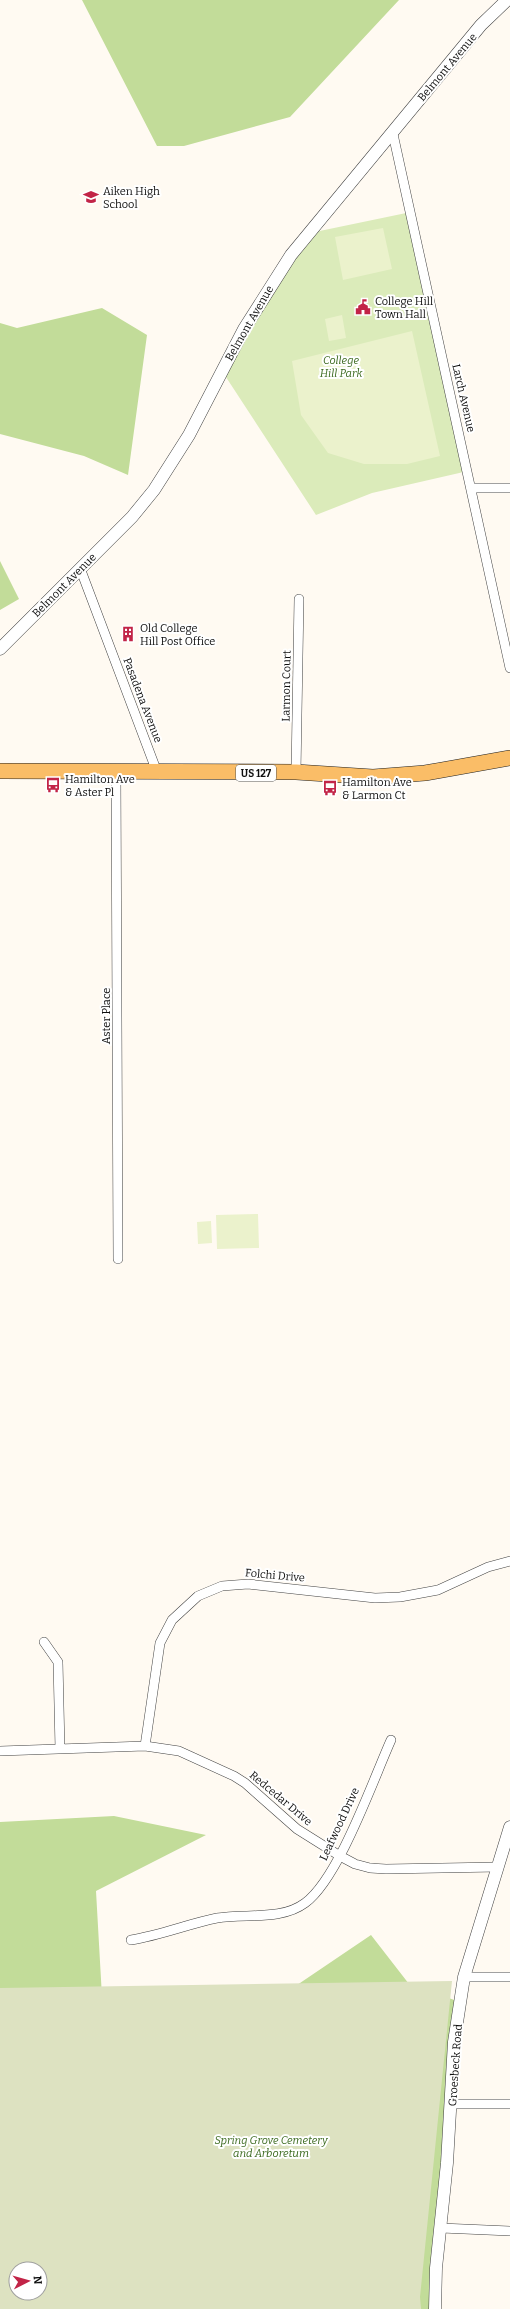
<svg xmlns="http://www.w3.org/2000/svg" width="510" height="2309" font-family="Bitter,serif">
  <rect width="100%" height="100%" fill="#fffaf2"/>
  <path fill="#dbebba" d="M411 212 468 471 372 493 316 515 222 371 310 233Z"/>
  <path fill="#c2dc99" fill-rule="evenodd" d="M82 0H399L290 117 184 146H157Z
    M102 308 147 335 128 475 84 456 0 434V323L17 328Z
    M0 561 19 599 0 610Z
    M114 1816 206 1835 96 1891 102 1997 266 2006 371 1935 409 1984 460 2002 435 2309H0V1822ZM16 2269H40V2293H16Z"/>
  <path fill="#dde2c1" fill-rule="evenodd" d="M452 1981 420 2297 421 2309H0V1988ZM16 2269H40V2293H16Z"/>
  <path fill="#ebf2cc" d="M383 228 392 269 343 280 335 237Z
    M342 315 346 338 329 341 325 319Z
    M412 331 440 456 407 464H364L328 453 301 415 292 361Z
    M258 1214 259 1248 217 1249 216 1215Z
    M211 1221 212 1243 198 1244 197 1222Z"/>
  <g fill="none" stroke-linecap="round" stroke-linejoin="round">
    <g stroke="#424242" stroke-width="10">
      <path id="minor" d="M393 134 510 668
        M471 488H510
        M80 568 157 772
        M296 772 299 599
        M116 773 118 1259
        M44 1642 58 1662 60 1749
        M145 1746 160 1643 172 1620 198 1596 222 1586 248 1584 375 1598 400 1597 438 1590 488 1567 510 1561
        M0 1751 145 1746 179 1751 234 1776 245 1783 297 1829 340 1856 355 1864 370 1868 386 1869 497 1867
        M131 1940C161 1935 188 1924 217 1918 245 1913 281 1921 305 1903 339 1878 373 1780 391 1740
        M464 1977H510
        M452 2104H510
        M441 2228 510 2231"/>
    </g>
    <g stroke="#424242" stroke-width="13">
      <path id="tertiary" d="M0 649 132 517 154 490 189 435 244 329 291 255 481 25 507 0
        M435 2309 436 2268 447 2163 454 2042 464 1977 510 1827"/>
    </g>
    <g stroke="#202020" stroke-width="16">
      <path id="primary" d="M0 771 296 772 373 777 425 773 510 758"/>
    </g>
    <use href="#minor" stroke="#fff" stroke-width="9"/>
    <use href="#tertiary" stroke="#fff" stroke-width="12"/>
    <use href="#primary" stroke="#fabd67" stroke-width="15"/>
  </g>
  <defs>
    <g id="school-bare" transform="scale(1.2)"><path d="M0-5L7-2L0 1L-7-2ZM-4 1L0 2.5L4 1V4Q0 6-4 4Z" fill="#c22447" stroke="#fff" stroke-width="2.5" paint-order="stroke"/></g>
    <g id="civic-bare" transform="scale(1.2)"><path d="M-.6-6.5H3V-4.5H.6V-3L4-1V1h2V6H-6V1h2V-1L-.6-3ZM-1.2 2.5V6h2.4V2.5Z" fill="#c22447" stroke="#fff" stroke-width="2.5" paint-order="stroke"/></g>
    <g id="building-bare" transform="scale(1.2)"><path d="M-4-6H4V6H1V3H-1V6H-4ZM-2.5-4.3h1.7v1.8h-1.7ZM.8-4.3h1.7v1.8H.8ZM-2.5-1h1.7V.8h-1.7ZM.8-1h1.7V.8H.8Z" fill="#c22447" stroke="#fff" stroke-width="2.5" paint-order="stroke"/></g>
    <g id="bus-bare" transform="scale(1.2)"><path d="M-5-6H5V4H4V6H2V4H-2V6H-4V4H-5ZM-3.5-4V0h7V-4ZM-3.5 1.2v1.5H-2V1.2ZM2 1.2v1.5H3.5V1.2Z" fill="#c22447" stroke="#fff" stroke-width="2.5" paint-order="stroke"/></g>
  </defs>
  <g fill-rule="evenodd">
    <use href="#school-bare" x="91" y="197"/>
    <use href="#civic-bare" x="363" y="307"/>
    <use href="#building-bare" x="128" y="634"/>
    <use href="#bus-bare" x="53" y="785"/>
    <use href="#bus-bare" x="330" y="788"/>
  </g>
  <g text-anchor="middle" stroke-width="4" stroke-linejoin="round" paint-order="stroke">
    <rect fill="#fff" stroke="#575757" stroke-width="1" x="236" y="765" width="40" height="16" rx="3"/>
    <g font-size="10" font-weight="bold" fill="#0f0f0f">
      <text x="256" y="777">US 127</text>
    </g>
    <g font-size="11" fill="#0f0f0f" stroke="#fff">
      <text transform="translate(447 67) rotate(-50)" y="4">Belmont Avenue</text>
      <text transform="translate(249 323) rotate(-60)" y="4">Belmont Avenue</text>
      <text transform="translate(464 398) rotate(77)" y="4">Larch Avenue</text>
      <text transform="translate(64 585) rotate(-45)" y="4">Belmont Avenue</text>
      <text transform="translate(286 686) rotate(-89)" y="4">Larmon Court</text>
      <text transform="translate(143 700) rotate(69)" y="4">Pasadena Avenue</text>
      <text transform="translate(106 1016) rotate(-90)" y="4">Aster Place</text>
      <text transform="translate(275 1575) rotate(5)" y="4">Folchi Drive</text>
      <text transform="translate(281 1798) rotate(40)" y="4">Redcedar Drive</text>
      <text transform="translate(339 1824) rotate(-65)" y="4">Leafwood Drive</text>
      <text transform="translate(455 2065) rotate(-86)" y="4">Groesbeck Road</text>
    </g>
    <g font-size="11" fill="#0f0f0f" stroke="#fff" text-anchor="start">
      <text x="103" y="195">Aiken High<tspan x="103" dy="13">School</tspan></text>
      <text x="375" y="305">College Hill<tspan x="375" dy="13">Town Hall</tspan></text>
      <text x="140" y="632">Old College<tspan x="140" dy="13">Hill Post Office</tspan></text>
      <text x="65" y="783">Hamilton Ave<tspan x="65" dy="13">&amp; Aster Pl</tspan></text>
      <text x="342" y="786">Hamilton Ave<tspan x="342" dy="13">&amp; Larmon Ct</tspan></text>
    </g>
    <g font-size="11" font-style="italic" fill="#3a691e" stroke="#fff">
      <text x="341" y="364">College<tspan x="341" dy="13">Hill Park</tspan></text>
      <text x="271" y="2144">Spring Grove Cemetery<tspan x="271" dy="13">and Arboretum</tspan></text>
    </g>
  </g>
  <g transform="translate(28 2281) rotate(84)"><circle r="19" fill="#ffffff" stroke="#9f9f9f"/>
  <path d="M0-3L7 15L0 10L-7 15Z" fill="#c22447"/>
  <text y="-6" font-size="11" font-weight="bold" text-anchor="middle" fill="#0f0f0f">N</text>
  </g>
</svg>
